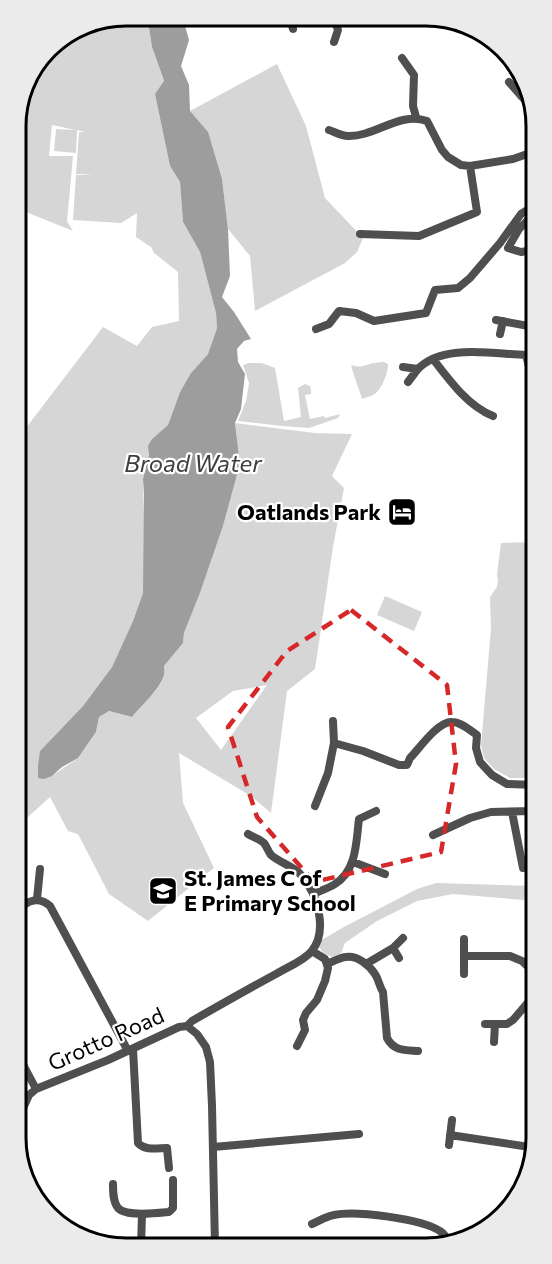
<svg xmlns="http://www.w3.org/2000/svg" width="552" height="1264" font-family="Commissioner,sans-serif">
  <rect width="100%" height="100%" fill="#fff"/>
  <path fill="#d6d6d6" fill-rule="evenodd" d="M126 15H147L152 47 164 82 155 94 170 166 180 182 183 222 200 252 216 313 217 328 208 354 191 373 180 392 168 425 152 439 143 479 145 559 143 593 133 621 112 667 83 706 40 751 52 776 78 758 96 732 99 717 109 711 132 717C140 707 161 688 164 676 165 673 164 669 164 666L183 643 184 633 200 593 223 526 240 464 235 423 315 433 352 434 332 476 344 488 333 547 315 669 287 691 271 813 251 796 179 753 183 803 214 868 148 921 109 894 78 834 68 831 50 797 18 826 16 441 103 327 137 346 152 327 179 321 178 272 154 253 151 247 136 237 137 213 121 223 73 220 76 175H94L76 174 79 132H85L77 130 76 153 54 151 56 129 75 130 52 125 49 156H73L67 221 73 231 16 208 15 118 27 76 52 43ZM267 685 221 750 196 718 233 691Z
    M277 64 306 126 325 198 363 238 357 252 345 263 255 311 250 256 228 229 222 179 190 111Z
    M384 362 388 364C388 373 383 386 376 393 373 396 366 397 362 399 359 388 354 377 351 365 363 369 365 364 375 363 378 362 381 362 384 362Z
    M249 363H262L275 368 284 421 301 417 298 388 305 384 310 386 311 389V394L305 395 310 419 324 416 325 418 340 414 338 418 309 428 282 426 238 421 246 401 249 383 243 365Z
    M535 542 536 778H510L494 769 484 758 481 746 491 628 490 597 497 587 498 581 497 574 501 543Z
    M385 596 422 612 414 631 377 615Z
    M436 883 536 886V901L453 894 417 901 377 921 345 943 341 953 333 957C324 954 320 952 318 942L344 927 417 889Z"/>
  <path fill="#9d9d9d" d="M147 15H182L189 40 181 66 189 85 190 111 208 132 222 179 228 229 230 276 222 297 234 312 251 339 244 341 237 349 238 362 245 374 241 409 235 423 240 464 223 526 200 593 184 633 183 643 164 666C164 669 165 672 164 675 161 688 140 707 132 717L109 711 99 717 96 732 78 758 62 767 52 776 44 779 38 778V766L40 751 83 706 112 667 133 621 143 593 144 495 143 479 149 454 148 446 152 439 168 425 180 392 191 373 208 354 217 328 216 313 200 252 183 222 180 182 170 166 155 94 164 81 152 47Z"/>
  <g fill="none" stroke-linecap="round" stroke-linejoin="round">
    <path stroke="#4f4f4f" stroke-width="8" d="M333 16 338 30 334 42
      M293 29 290 19 300 16
      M483 36 488 41
      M402 58 414 75 413 106 416 117
      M509 82 533 109
      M521 96 529 90
      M329 130C335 132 341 136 348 136 375 137 400 111 427 121L442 150 448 157 461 165 470 166 513 159 533 152
      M534 214 519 229 508 248 521 252 534 250
      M531 216 534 229
      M360 234 419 236 477 212 470 166
      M496 320 534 327
      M316 329 329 324 339 311 356 313 374 321 426 313 435 290 458 288 470 278 500 243 521 214 534 206
      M500 334 503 321
      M526 355 534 386
      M433 359C449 380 468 406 493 416
      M403 367 418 369
      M408 382C411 378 414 374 417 370 441 343 494 354 526 355L534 354
      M333 721 334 743 363 751 399 765H407L410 758C419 749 438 721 452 722 461 722 470 730 477 735L476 748 480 762 492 775 507 784 536 785
      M315 806 328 773 334 743
      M512 812 523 868
      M433 835 470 818 491 812 536 811
      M353 862 385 874
      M313 894C320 891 329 888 335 884 357 870 356 842 359 819L376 811
      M37 899 40 869
      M18 911C27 900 39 896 50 906L128 1051
      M393 948 403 938
      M464 956H510L522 961 536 974
      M327 964C332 962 341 957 346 957 357 955 369 965 375 974 379 980 379 986 383 992L387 1038C394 1051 404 1050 418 1051
      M366 964 393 948 399 958
      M464 974V939
      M485 1024H507L513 1020 536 993
      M187 1026 192 1021C220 1005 248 989 276 974 287 967 302 962 311 952 329 931 317 893 301 875 294 866 280 863 271 855 268 851 267 847 264 843 260 839 253 837 248 834
      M187 1026 197 1034 206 1047 210 1062 212 1106 215 1246
      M494 1042 495 1024
      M297 1046 305 1030 303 1020 306 1013 317 1000 325 981 328 968 325 959 312 951
      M133 1049 138 1143C145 1151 158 1148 167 1148L169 1168
      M18 1055 36 1089
      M19 1117 29 1095 36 1089 108 1060 179 1027 187 1026
      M450 1135 536 1148
      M449 1145 452 1120
      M213 1147 359 1134
      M113 1184C113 1192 113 1202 118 1208 126 1217 158 1213 169 1212L173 1208V1180
      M312 1224C319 1221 327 1216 334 1215 355 1210 422 1219 440 1231 445 1234 448 1240 451 1245
      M472 1235V1234
      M141 1247 142 1214"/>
  </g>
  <path fill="none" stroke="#d62828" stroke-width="4.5" stroke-dasharray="12 8" stroke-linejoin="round" d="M351 610 447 685 456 764 441 852 314 882 257 817 228 727 287 651Z"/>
  <defs>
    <g id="hotel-square" transform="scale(1.5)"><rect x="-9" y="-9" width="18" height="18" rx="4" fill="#000" stroke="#fff"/><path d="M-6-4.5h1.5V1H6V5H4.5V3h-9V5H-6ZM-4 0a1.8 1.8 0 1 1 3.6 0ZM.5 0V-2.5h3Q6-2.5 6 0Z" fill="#fff"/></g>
    <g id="school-square" transform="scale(1.5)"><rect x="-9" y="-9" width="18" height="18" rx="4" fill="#000" stroke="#fff"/><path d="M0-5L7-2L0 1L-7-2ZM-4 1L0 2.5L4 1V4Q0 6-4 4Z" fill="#fff"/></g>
  </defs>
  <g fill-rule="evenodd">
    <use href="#hotel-square" x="402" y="512"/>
    <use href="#school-square" x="163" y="891"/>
  </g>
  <g text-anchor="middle" stroke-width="4.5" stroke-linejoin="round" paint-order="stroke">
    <g font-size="22" font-weight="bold" fill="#000" stroke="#fff" text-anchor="end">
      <text x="381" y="520">Oatlands Park</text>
      <text x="184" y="886" text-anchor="start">St. James C of<tspan x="184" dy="25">E Primary School</tspan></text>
    </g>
    <g font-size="22" fill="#000" stroke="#fff">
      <text transform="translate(106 1039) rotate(-24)" y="8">Grotto Road</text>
    </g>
    <g font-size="24" font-style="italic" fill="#3e3e3e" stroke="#fff">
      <text x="193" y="472">Broad Water</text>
    </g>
  </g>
  <path d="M0 0H552V1264H0ZM126 26H426A100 100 0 0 1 526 126V1138A100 100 0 0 1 426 1238H126A100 100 0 0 1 26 1138V126A100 100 0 0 1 126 26Z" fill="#ebebeb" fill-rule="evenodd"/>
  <path fill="none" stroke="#000" stroke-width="3" d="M126 26H426A100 100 0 0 1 526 126V1138A100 100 0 0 1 426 1238H126A100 100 0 0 1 26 1138V126A100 100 0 0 1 126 26Z"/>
</svg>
